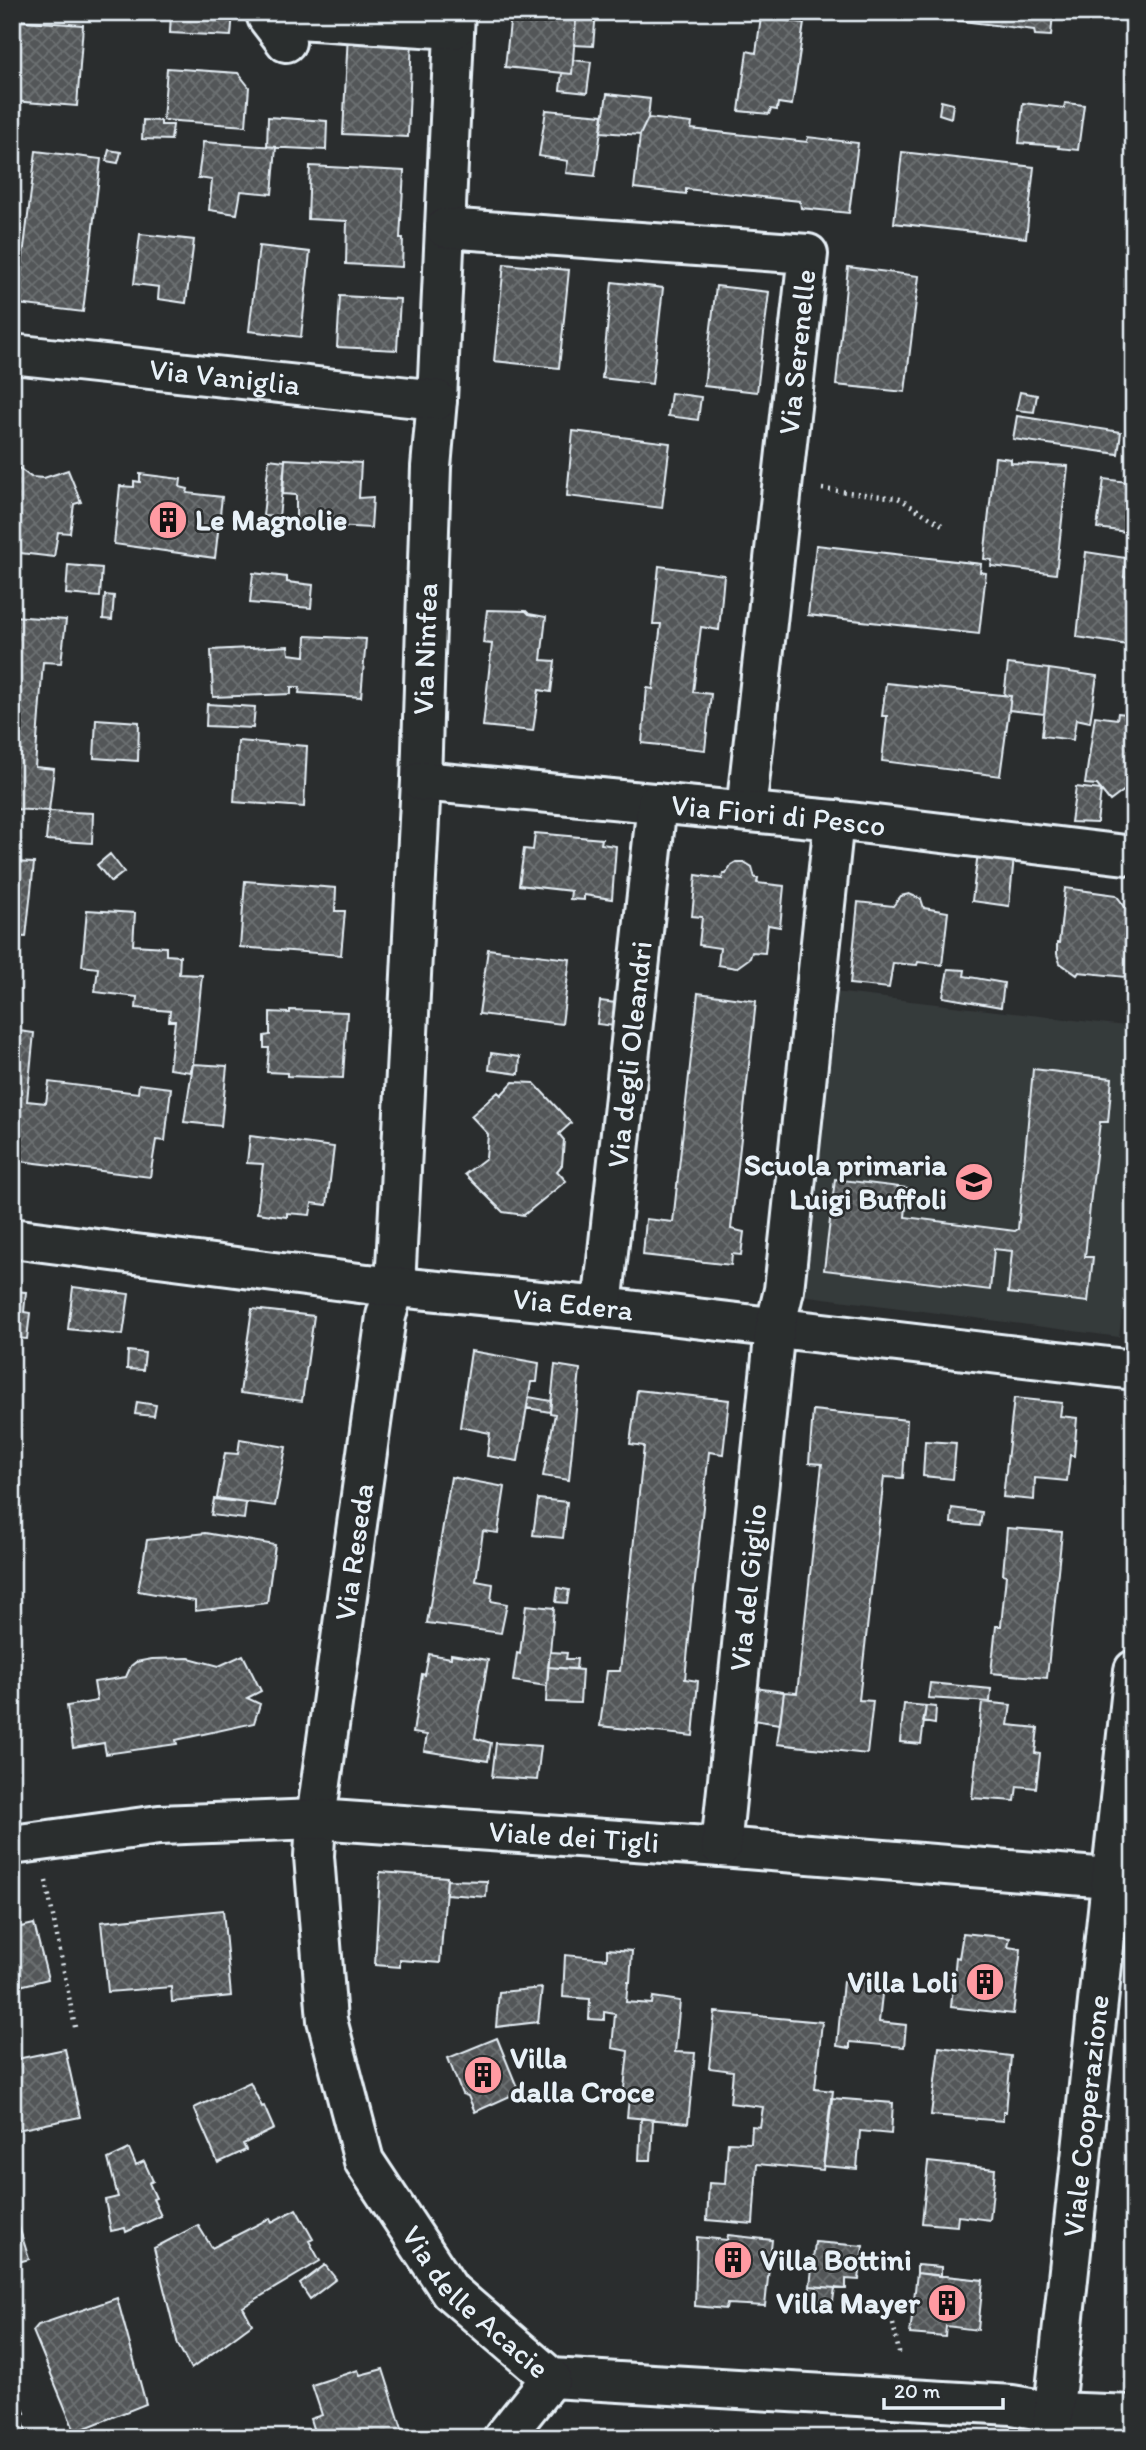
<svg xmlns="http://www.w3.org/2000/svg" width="1146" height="2450" font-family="Itim,sans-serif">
  <defs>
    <pattern id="building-cross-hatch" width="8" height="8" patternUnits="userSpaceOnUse" patternTransform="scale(1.75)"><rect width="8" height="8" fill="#535759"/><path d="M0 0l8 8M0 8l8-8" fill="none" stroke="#6c7072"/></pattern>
  </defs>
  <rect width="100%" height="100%" fill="#2a2d2e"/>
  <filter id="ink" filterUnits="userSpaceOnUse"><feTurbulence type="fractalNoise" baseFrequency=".0143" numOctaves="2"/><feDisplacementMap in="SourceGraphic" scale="14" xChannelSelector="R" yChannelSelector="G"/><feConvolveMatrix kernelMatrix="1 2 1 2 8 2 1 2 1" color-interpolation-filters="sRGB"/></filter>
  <g filter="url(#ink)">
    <path fill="#363a3b" d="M834 992 1134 1027V1224L1119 1337 801 1295Z"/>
    <path fill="url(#building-cross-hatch)" stroke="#e8f1f8" stroke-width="2" d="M171 12H233L231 36 170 33Z
      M544 12H596L593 46 574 45 576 20 544 17Z
      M891 12H1053L1051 36 1035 35 1034 30Z
      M511 14 576 20 572 74 505 67Z
      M761 17 804 23 792 105 778 103 777 110 771 109 769 114 739 111 747 51 756 53Z
      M12 20 83 25 77 106 12 101Z
      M348 33 412 37 408 137 343 134Z
      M573 60 591 62 587 93 560 90 562 73 572 74Z
      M167 68 238 73 249 87 246 126 163 120Z
      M607 94 650 99 648 118 640 135 601 132Z
      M941 101 953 104 951 118 939 114Z
      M1023 103 1064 108 1065 103 1084 105 1078 150 1058 148 1059 146 1019 143Z
      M546 110 603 115 595 176 566 173 568 161 539 156Z
      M268 117 327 121 326 150 267 147Z
      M648 118 692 123 691 129 807 142 808 137 858 143 849 213 801 208 800 201 686 189V194L634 188 640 135Z
      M143 120 161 121V125H173L171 140 142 139Z
      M203 142 276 147 272 194 241 191 237 214 209 210 212 180 198 178Z
      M109 150 121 152 118 163 106 161Z
      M36 151 101 159 83 312 17 304Z
      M902 152 1034 167 1026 238 894 223Z
      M310 166 404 171 400 238H403L402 267 346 264 347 221 308 219Z
      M140 234 194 240 186 303 158 299 159 287 134 284Z
      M259 246 310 252 301 337 249 331Z
      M504 264 569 270 559 368 494 361Z
      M848 267 919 276 905 392 836 385Z
      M612 282 663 288 652 384 602 378Z
      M716 286 769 292 757 392 704 386Z
      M340 296 400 299 397 350 337 347Z
      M1020 392 1037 395 1034 412 1016 410Z
      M671 393 701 397 698 420 668 416Z
      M1017 416 1121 432 1118 454 1013 439Z
      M573 431 670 443 662 508 567 496Z
      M1130 456H1134V533L1097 528 1104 479 1127 482Z
      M995 457 1011 459V463L1068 466 1056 574 991 566 992 560 984 559Z
      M269 459 285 461 279 517 263 516Z
      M285 459 361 463 359 498 373 497 371 528 296 524V495L283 494Z
      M12 463 31 477 44 478 68 470 81 502 74 504 70 533 58 532 54 557 12 552Z
      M140 474 181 479 180 487 188 489 187 493 222 497 215 558 114 544 120 486 134 487V481L140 482Z
      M816 545 981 564 980 572 986 573 979 634 808 615Z
      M1086 552 1126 558 1124 577 1134 578V646L1077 637Z
      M68 565 102 568 100 597 66 594Z
      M659 566 724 575 719 630 701 627 693 692 711 694 705 750 642 743 647 688 653 689 661 624H653Z
      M253 573 287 577V582L313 585 311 608 250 603Z
      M105 595 114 596 112 620 103 619Z
      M487 610 526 611 529 614 546 617 541 660 555 661 551 692 539 690 533 731 483 726 492 644 483 643Z
      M12 616 66 620 61 663 43 662 35 767 54 769 49 811 12 809Z
      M306 636 366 639 361 697 299 693 300 687H291V694L213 697 211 650 288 646 289 654 305 656Z
      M1008 664 1049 669 1044 714 1009 710 1011 696H1004Z
      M1049 669 1097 676 1090 722 1076 719 1073 740 1042 736Z
      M886 683 1011 696 1000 776 882 761 887 716H882Z
      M207 704 255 707 253 728 206 726Z
      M1118 713 1134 715V798L1126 789 1110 801 1097 785 1085 784 1095 716 1117 719Z
      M96 719 139 722 138 761 94 758Z
      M238 741 307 746 304 807 234 802Z
      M1076 787 1101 790 1097 823 1071 822Z
      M49 811 93 813 92 843 46 840Z
      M535 833 602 839 601 844 616 846 612 899 584 895V900L570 899 571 891 519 885 524 849 533 850Z
      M978 852 1014 857 1009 906 972 901Z
      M110 854 124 872 111 882 97 865Z
      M12 862 34 863 26 937 12 936Z
      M736 862H744L752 867 755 878H758L757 883 784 886 780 927 768 925 765 953 752 952 750 958 736 968 718 965 720 948 699 945 702 917 692 916 696 875 722 879 723 874H726L731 865Z
      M245 881 336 888 335 911H345L341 955 240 947Z
      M1065 888 1116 895 1134 919V978L1079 972 1077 975 1060 963 1057 954V943H1059Z
      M909 894 921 899 924 908 948 912 942 965 918 962 917 965 893 963 889 988 850 984 858 902 893 906 901 896Z
      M87 910 135 913 133 945 166 947V955L180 956 179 974 202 975 193 1064 190 1072 169 1069 175 1021H169L170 1011 136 1008 137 997 95 992 98 968 82 966Z
      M488 949 570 959 562 1024 479 1014Z
      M948 969 965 970 964 976 1004 983 1001 1007 943 997Z
      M698 993 756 1001 731 1229 744 1232 741 1255 732 1254 731 1265 643 1255 646 1219 673 1222Z
      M600 1001 617 1003 614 1026 597 1024Z
      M290 1010 347 1012 343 1078 287 1076V1073L267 1072 269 1048H264V1036L270 1035V1012L290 1013Z
      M12 1030 34 1033 27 1101 46 1103 49 1082 138 1093 139 1084 171 1088 165 1141 156 1140 150 1177 12 1160Z
      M491 1053 520 1057 519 1074 489 1070Z
      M193 1064 227 1066 221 1126 184 1122Z
      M1033 1069 1112 1078 1108 1122H1100L1091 1196 1085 1257H1093L1088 1302 1008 1293 1012 1251 994 1249 990 1290 824 1270 835 1179 908 1188 905 1217 1015 1231 1018 1229Z
      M513 1082 534 1083 571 1123 559 1134 564 1140 562 1165 557 1171 566 1181 524 1215 503 1212 465 1174 486 1158 488 1134 471 1116 498 1092 501 1095Z
      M250 1136 334 1147 327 1205 312 1203 310 1215 287 1213V1217L257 1213 263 1164 247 1163Z
      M73 1287 129 1294 123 1335 68 1329Z
      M12 1291 26 1292 24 1312 30 1313 27 1339 16 1338 14 1358H12Z
      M252 1309 314 1316 302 1401 240 1393Z
      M128 1351 145 1353 143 1370 127 1369Z
      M471 1351 539 1363 537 1382H531L518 1461 487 1456 490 1433 460 1427Z
      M555 1365 580 1369 569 1480 543 1476 555 1414 550 1413Z
      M637 1390 729 1400 723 1454 709 1452 693 1599 685 1679 698 1681 693 1736 600 1726 607 1671H620L644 1446 630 1444Z
      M529 1397 551 1401 550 1412 527 1408Z
      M1014 1398 1062 1403 1060 1416 1077 1418 1074 1456 1070 1455 1067 1481 1035 1478 1034 1500 1003 1497Z
      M137 1402 156 1405 154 1416 135 1414Z
      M813 1410 907 1420 903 1478 884 1477 859 1700 873 1701 867 1754 777 1744 784 1692 797 1693 799 1676 822 1464 809 1463Z
      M240 1439 286 1447 275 1506 217 1498 225 1453 238 1454Z
      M925 1441 956 1443 953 1479 923 1476Z
      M451 1477 505 1487 498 1533 483 1531 476 1581 493 1584 491 1601 507 1604 501 1633 427 1623Z
      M214 1499 246 1503 244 1519 211 1515Z
      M538 1499 567 1502 563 1538 533 1535Z
      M952 1508 982 1512 980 1526 951 1523Z
      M1007 1528 1062 1532 1047 1678 991 1673 996 1626H1001L1006 1575 1003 1574Z
      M205 1533 275 1545 267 1603 195 1611V1601L138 1591 147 1540Z
      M558 1588 569 1590 567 1603 556 1602Z
      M526 1605 554 1608 547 1686 513 1681 517 1653 520 1654Z
      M550 1652 567 1653 566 1659H577L576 1669 548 1667Z
      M429 1654 451 1658V1654L488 1660 475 1738 491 1743 488 1761 424 1751 427 1735 413 1733 422 1674 425 1675Z
      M243 1655 261 1691 247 1698 260 1704 254 1723 176 1740 177 1744 106 1754 104 1743 73 1748 67 1706 97 1701 94 1682 126 1677 131 1666 136 1662 152 1659 189 1658 219 1666Z
      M548 1667 582 1670 580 1703 546 1702Z
      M930 1683 991 1689 990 1702 928 1698Z
      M755 1688 784 1692 780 1724 752 1720Z
      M982 1702 1011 1705 1008 1725 1038 1728 1035 1753 1040 1754 1036 1788 1017 1786 1015 1801 972 1798Z
      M904 1704 926 1706 921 1744 900 1742Z
      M926 1706 936 1707 935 1724 923 1722Z
      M496 1743 541 1746 537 1780 492 1777Z
      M380 1872 447 1877 440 1963 400 1960V1967L375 1965Z
      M447 1880 487 1881 486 1897 446 1894Z
      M223 1910 231 1996 172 2002 171 1987 108 1992 101 1922Z
      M34 1924 48 1979 12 1988V1929Z
      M963 1933 1010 1938 1008 1947 1021 1949 1013 2014 951 2007 956 1957 959 1958Z
      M607 1949 632 1951 630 1982H628L626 2002 652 2004 653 1997 680 2001 675 2052 695 2053 688 2123 627 2117 629 2098H623L628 2051 612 2048 615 2014 604 2012V2020L589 2019 590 1999 563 1997 565 1955 607 1959Z
      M843 1981 883 1985 879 2022 906 2025 904 2047 850 2042V2048L837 2046Z
      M542 1988 538 2022 496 2027 499 1992Z
      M715 2012 822 2022 815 2089 833 2091 823 2170 757 2164 753 2224 707 2220 709 2183 725 2184 728 2142 751 2143 752 2126 760 2127 763 2107 730 2103 733 2071 709 2068Z
      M497 2038 519 2092 475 2112 468 2096 462 2094 448 2058Z
      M939 2047 1011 2056 1006 2112H1003V2121L931 2115Z
      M65 2049 80 2117 12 2131V2060Z
      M250 2082 262 2107 264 2106 274 2129 243 2144 246 2150 218 2163 194 2108Z
      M831 2098 893 2103 891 2134 860 2131 857 2169 823 2166Z
      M641 2118 653 2120 651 2160H639Z
      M129 2149 136 2165 144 2161 153 2181 149 2183 156 2198 153 2199 161 2216 126 2232 125 2228 111 2231 105 2200 118 2197 108 2159Z
      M928 2162 995 2169 990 2220 958 2216 957 2226 922 2223Z
      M12 2204 29 2259 12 2264Z
      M296 2209 313 2239 309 2241 320 2261 243 2307 252 2324 191 2369 178 2345 154 2248 198 2225 212 2248 270 2218 272 2222Z
      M728 2235 772 2240 765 2306 727 2304 726 2309 695 2306 697 2237 727 2240Z
      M815 2242 863 2246 859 2280 846 2279V2289L810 2286Z
      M325 2265 336 2279 310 2299 300 2284Z
      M917 2265 941 2267V2276L917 2273Z
      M917 2273 983 2280 978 2330 946 2326 945 2337 910 2334Z
      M810 2286 835 2288 833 2301 809 2299Z
      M117 2298 146 2404 75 2432 33 2331 38 2325Z
      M383 2369 404 2435 395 2438H316L310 2419 322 2415 312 2385 358 2370 360 2375Z
      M12 2385 25 2413 20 2415 29 2438H12Z"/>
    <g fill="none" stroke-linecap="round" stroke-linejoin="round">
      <g stroke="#e8f1f8" stroke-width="44">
        <g id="minor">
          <path id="s1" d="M455 12 437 400 431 467 421 781 395 1286 386 1316 316 1819 314 1856 327 2020 364 2161 450 2291 551 2378 1012 2405 1054 2412 1134 2415"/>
          <path d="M286 42 267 17 454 29"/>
          <path d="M445 228 808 254 746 811"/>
          <path id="s2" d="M12 354 437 400"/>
          <path id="s3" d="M421 781 834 820 1134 856"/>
          <path id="s4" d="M12 1238 367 1284 602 1307 1134 1370"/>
          <path id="s5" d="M602 1307 657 803"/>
          <path id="s6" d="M12 1845 159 1825 316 1819 721 1847 1134 1880"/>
          <path id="s7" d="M721 1847 775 1328 784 1290 834 820"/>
          <path id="s8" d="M1051 2436 1134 1670"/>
          <path d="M503 2438 551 2378"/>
        </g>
      </g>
      <path stroke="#e8f1f8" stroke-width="4.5" stroke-dasharray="2 5" stroke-linecap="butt" d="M822 489 898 498 942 525
        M46 1881 75 2027
        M893 2324 899 2352 898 2358"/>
      <use href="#minor" stroke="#2a2d2e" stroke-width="38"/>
    </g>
  </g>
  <defs>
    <g id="building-disc" transform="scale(2.0125)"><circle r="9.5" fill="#ff9aa2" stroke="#2a2d2e"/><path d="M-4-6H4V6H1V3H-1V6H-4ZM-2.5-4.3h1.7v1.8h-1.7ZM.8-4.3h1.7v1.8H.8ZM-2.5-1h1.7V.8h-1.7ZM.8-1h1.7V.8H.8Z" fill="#111"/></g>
    <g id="school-disc" transform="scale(2.0125)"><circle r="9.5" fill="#ff9aa2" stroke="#2a2d2e"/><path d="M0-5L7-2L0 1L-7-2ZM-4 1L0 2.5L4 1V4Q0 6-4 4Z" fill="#111"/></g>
  </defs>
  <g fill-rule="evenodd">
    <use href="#building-disc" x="168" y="520"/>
    <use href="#school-disc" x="974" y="1182"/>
    <use href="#building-disc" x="985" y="1982"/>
    <use href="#building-disc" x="483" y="2075"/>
    <use href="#building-disc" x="733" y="2260"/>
    <use href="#building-disc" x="947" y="2303"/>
  </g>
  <g text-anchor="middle" stroke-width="5" stroke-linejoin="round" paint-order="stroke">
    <g font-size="30" fill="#e8f1f8" stroke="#2a2d2e">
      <text transform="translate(797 352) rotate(-84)" y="10">Via Serenelle</text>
      <text dy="10" stroke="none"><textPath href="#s2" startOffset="214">Via Vaniglia</textPath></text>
      <text transform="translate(425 649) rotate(-88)" y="10">Via Ninfea</text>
      <text dy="10" stroke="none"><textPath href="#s3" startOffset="359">Via Fiori di Pesco</textPath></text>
      <text dy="10" stroke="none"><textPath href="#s5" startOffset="254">Via degli Oleandri</textPath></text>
      <text dy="10" stroke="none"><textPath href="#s4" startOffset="565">Via Edera</textPath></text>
      <text transform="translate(354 1552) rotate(-82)" y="10">Via Reseda</text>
      <text dy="10" stroke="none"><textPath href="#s7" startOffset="261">Via del Giglio</textPath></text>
      <text dy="10" stroke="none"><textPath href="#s6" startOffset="564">Viale dei Tigli</textPath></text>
      <text dy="10" stroke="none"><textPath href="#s8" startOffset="322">Viale Cooperazione</textPath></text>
      <text dy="10" stroke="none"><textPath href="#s1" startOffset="2343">Via delle Acacie</textPath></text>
    </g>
    <g font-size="30" font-weight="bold" fill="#e8f1f8" stroke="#2a2d2e" text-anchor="start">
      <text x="195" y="530">Le Magnolie</text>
      <text x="947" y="1175" text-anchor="end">Scuola primaria<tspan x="947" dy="34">Luigi Buffoli</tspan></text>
      <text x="958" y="1992" text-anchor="end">Villa Loli</text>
      <text x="510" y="2068">Villa<tspan x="510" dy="34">dalla Croce</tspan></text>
      <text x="760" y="2270">Villa Bottini</text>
      <text x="920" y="2313" text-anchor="end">Villa Mayer</text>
    </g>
  </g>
  <rect width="1146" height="2450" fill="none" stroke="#2a2d2e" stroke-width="42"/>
  <rect x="21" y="21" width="1104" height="2408" fill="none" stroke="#e8f1f8" stroke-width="2.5" filter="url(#ink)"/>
  <path d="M884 2398v10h119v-10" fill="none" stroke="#e8f1f8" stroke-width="3.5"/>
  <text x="894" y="2398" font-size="21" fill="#e8f1f8" stroke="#2a2d2e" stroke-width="5" paint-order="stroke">20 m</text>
</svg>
